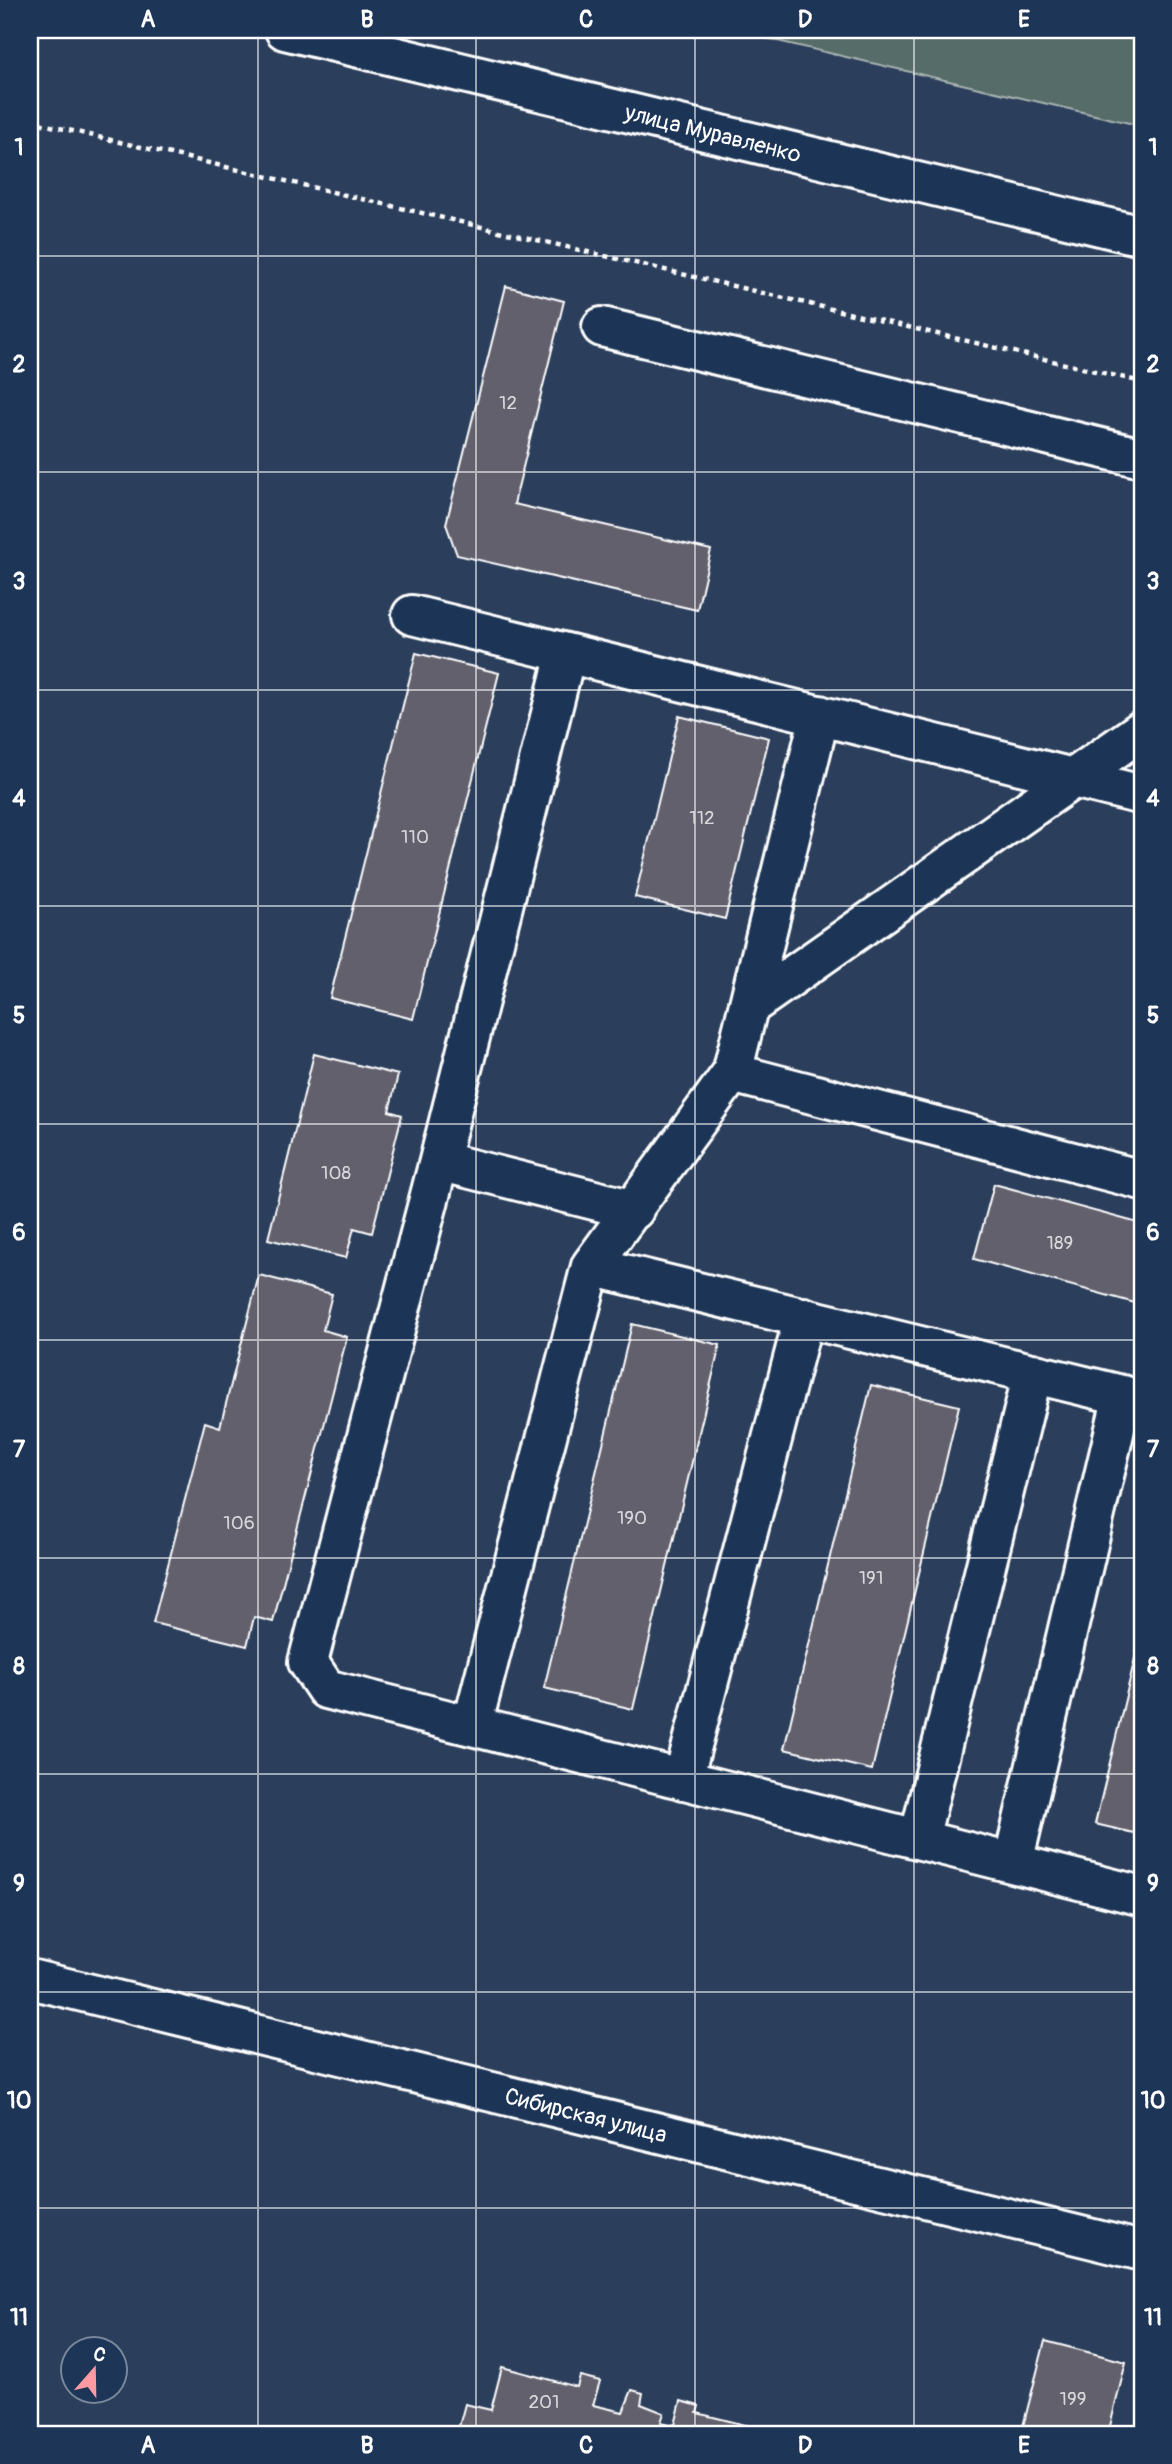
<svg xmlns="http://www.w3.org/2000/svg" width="1172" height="2464" font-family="Pangolin,sans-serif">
  <rect width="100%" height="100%" fill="#2b3e5b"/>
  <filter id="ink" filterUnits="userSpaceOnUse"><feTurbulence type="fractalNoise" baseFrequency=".0143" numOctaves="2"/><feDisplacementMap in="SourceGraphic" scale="14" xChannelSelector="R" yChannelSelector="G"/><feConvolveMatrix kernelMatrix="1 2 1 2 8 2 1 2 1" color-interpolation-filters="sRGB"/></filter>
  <g filter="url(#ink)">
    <path fill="#566c67" stroke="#aab6b3" stroke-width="2" d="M730 30H1142V126Z"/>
    <path fill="#62606d" stroke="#fff" stroke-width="2" d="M506 286 564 301 514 504 711 550 697 610 457 555 446 524Z
      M416 653 499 673 413 1019 330 998Z
      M679 716 769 738 725 919 635 897Z
      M314 1054 398 1075 389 1111 402 1115 372 1233 354 1228 346 1258 268 1239Z
      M994 1184 1142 1224V1305L974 1259Z
      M259 1275 332 1294 323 1330 347 1337 273 1622 254 1617 247 1646 153 1623 205 1422 220 1427Z
      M632 1324 720 1345 633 1709 544 1688Z
      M871 1385 959 1406 872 1770 784 1749Z
      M1142 1629V1835L1095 1824Z
      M1045 2341 1126 2362 1108 2434H1021Z
      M502 2367 577 2387 580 2376 600 2381 593 2405 623 2412 632 2390 643 2393 641 2404 664 2413 661 2422 675 2425 681 2401 699 2406 697 2413 774 2432 457 2434 465 2404 491 2410Z"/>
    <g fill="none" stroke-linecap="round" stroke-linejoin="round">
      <g stroke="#fff" stroke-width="44">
        <path id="minor" d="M602 327 1142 458
          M412 615 1142 795
          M566 654 439 1161 308 1662 326 1689 1142 1896
          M820 715 732 1073 591 1266 1142 1400
          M751 1005 1142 730
          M732 1073 1142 1180
          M439 1161 634 1210
          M472 1726 591 1266
          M683 1780 804 1317
          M919 1839 1033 1373
          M1013 1863 1123 1395
          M30 1979 1142 2251"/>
      </g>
      <g stroke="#fff" stroke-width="44">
        <path id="major" d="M285 30 1142 236"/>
      </g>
      <path stroke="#fff" stroke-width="4.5" stroke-dasharray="5 5" stroke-linecap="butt" d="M30 121 1142 382"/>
      <use href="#minor" stroke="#1d3557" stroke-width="38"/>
      <use href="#major" stroke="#1d3557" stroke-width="38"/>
    </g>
  </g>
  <path fill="none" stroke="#fff" stroke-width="2" stroke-opacity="0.55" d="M258 30V2434M476 30V2434M695 30V2434M914 30V2434M30 256H1142M30 472H1142M30 690H1142M30 906H1142M30 1124H1142M30 1340H1142M30 1558H1142M30 1774H1142M30 1992H1142M30 2208H1142"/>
  <g text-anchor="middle" stroke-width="5" stroke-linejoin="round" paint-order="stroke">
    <g font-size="19" fill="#d8d7da">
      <text x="508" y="409">12</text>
      <text x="702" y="824">112</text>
      <text x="415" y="843">110</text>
      <text x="336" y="1179">108</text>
      <text x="1060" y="1249">189</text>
      <text x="632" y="1524">190</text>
      <text x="239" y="1529">106</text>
      <text x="871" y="1584">191</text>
      <text x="1073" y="2405">199</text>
      <text x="544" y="2408">201</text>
    </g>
    <g font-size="23" fill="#fff" stroke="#1d3557">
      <text transform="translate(713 133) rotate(14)" y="8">улица Муравленко</text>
      <text transform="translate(586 2115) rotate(14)" y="8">Сибирская улица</text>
    </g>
  </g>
  <rect width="1172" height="2464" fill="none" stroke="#1d3557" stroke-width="77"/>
  <g transform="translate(94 2370) rotate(20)"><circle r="33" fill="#1d3557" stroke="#77869a" stroke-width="2"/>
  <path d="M0-5L12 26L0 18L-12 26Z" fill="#ff9aa2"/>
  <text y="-10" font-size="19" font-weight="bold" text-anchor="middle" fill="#ffffff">С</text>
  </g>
  <rect x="38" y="38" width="1096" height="2388" fill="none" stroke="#fff" stroke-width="2.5"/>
  <g font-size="23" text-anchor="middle" font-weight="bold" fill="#fff">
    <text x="148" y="27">A</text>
    <text x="367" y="27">B</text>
    <text x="586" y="27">C</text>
    <text x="805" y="27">D</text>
    <text x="1024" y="27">E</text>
    <text x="19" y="155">1</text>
    <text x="1153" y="155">1</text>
    <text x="19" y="372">2</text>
    <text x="1153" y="372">2</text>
    <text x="19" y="589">3</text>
    <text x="1153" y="589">3</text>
    <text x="19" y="806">4</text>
    <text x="1153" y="806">4</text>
    <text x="19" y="1023">5</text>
    <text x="1153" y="1023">5</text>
    <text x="19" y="1240">6</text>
    <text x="1153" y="1240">6</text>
    <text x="19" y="1457">7</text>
    <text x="1153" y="1457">7</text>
    <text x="19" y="1674">8</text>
    <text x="1153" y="1674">8</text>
    <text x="19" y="1891">9</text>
    <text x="1153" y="1891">9</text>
    <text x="19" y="2108">10</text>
    <text x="1153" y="2108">10</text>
    <text x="19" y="2325">11</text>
    <text x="1153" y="2325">11</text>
    <text x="148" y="2453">A</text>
    <text x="367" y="2453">B</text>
    <text x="586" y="2453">C</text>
    <text x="805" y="2453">D</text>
    <text x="1024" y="2453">E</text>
  </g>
</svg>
